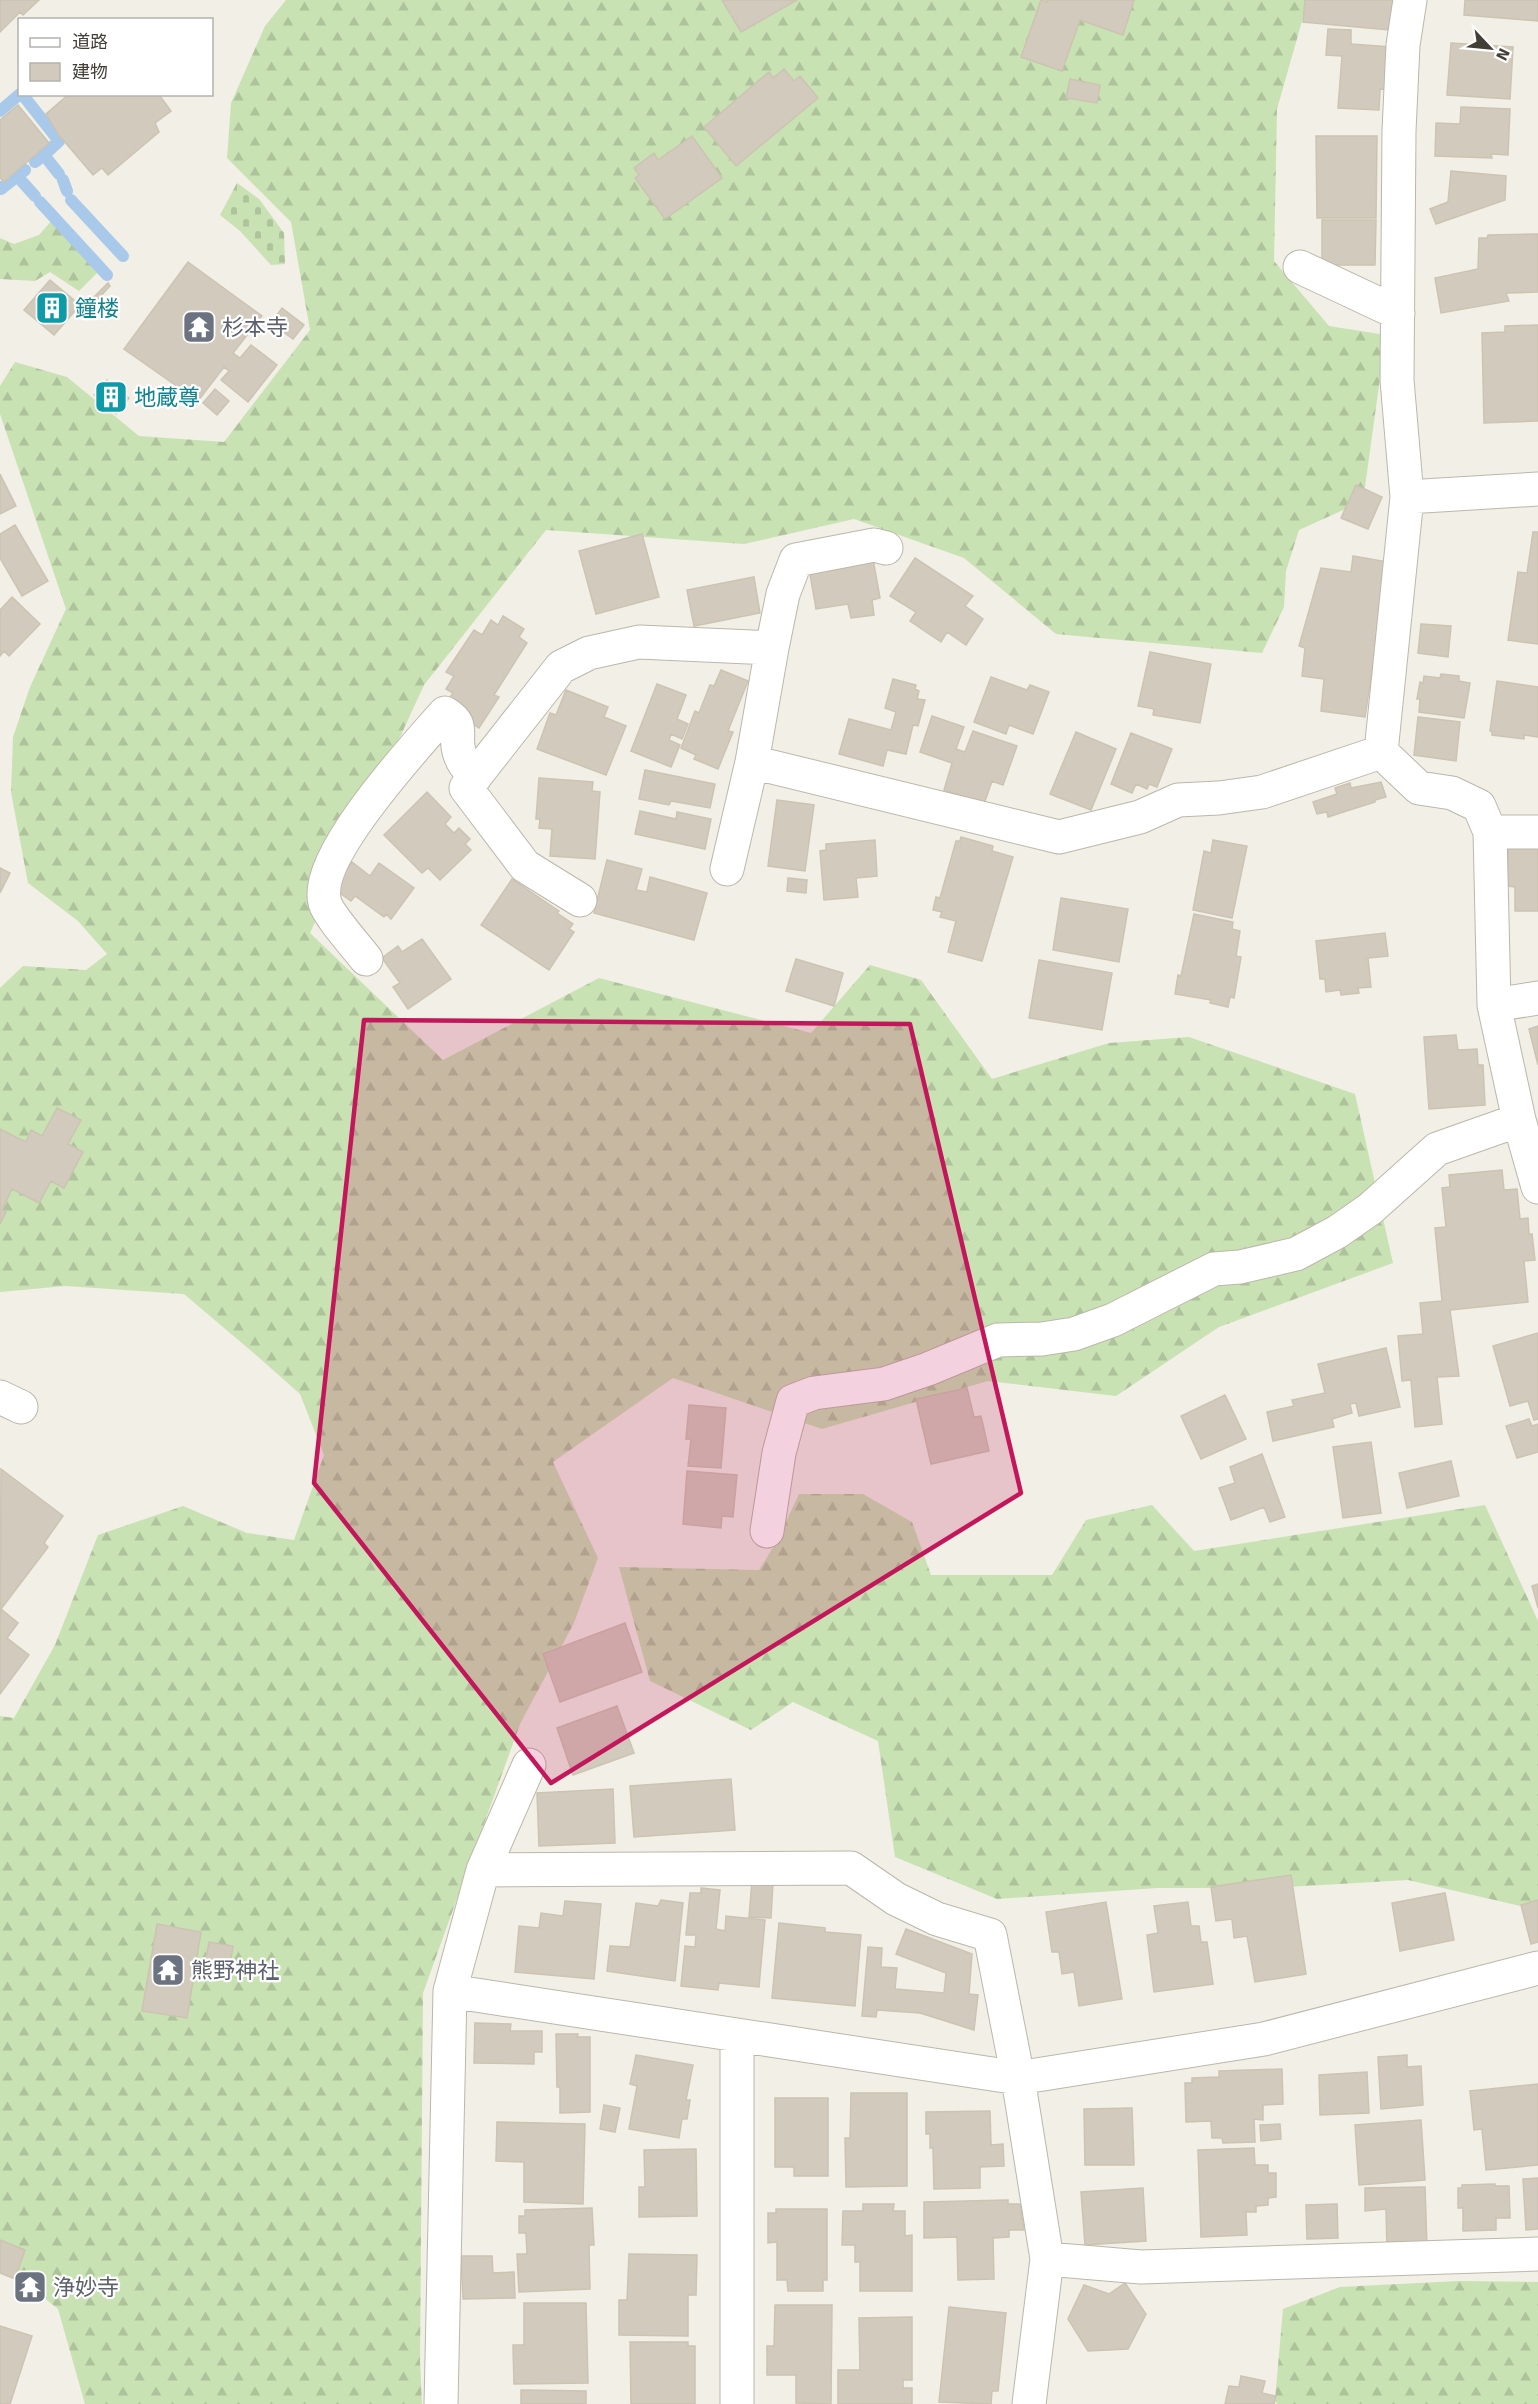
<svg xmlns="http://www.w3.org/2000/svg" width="1538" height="2404" font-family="Signika,'Noto Sans JP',sans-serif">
  <defs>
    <pattern id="forest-firs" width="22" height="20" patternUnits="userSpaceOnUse" patternTransform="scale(1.5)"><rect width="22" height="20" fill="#c9e2b3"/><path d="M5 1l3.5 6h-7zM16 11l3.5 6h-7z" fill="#aec39b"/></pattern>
    <pattern id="cemetery-stones" width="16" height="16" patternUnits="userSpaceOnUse" patternTransform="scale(1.5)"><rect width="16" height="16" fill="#c9e2b3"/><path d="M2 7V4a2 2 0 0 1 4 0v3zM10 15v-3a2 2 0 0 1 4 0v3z" fill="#aec39b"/></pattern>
  </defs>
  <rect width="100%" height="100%" fill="#f1efe6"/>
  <path fill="url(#forest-firs)" d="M286 0H1308L1277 109 1274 261 1329 326 1386 335 1363 501 1299 530 1286 571 1284 607 1262 653 1056 634 964 558 854 519 744 544 546 530 424 685 310 933 443 1060 599 978 811 1033 870 965 921 980 992 1079 1109 1043 1189 1037 1355 1094 1393 1263 1219 1327 1116 1396 988 1381 822 1429 673 1378 553 1462 598 1558 574 1623 520 1724 423 1993 420 2361 422 2404H85L58 2309 13 2273 0 2241V1716L14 1718 55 1645 98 1535 183 1506 247 1533 294 1540 324 1455 300 1394 256 1355 184 1294 65 1286 0 1292V988L23 966 86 970 107 954 78 921 28 883 11 792 13 737 30 687 66 609 0 414V386L15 362 67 377 139 436 224 442 310 330 291 222 227 158 231 103 265 26Z
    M54 218 100 270 79 291 50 272 35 281 0 279V238L14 244 39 235Z
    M799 1494H863L912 1522 931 1575H1052L1086 1520 1152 1505 1194 1551 1485 1505 1538 1621V1910L1408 1880 1269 1888H1157L997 1899 895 1857 878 1741 793 1702 751 1730 650 1681 619 1567 759 1570 777 1541Z
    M1458 2281 1538 2282V2404H1277L1275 2400 1283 2309 1340 2287Z"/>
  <path fill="url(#cemetery-stones)" d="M237 183 259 199 284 233 285 264 271 265 240 231 220 215Z"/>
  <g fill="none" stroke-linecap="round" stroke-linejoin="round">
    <path stroke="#a8c9e9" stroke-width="12" d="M22 94 59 141 44 155
      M0 111 20 94
      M35 162 44 155 59 174
      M17 176 35 196
      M63 180 67 191
      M0 187 1 189 25 170
      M71 200 123 256
      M40 202 107 275"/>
  </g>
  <path fill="#d2cbbd" stroke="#ccc3b1" stroke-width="1.5" d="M0 0H39L23 15 20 12 0 32Z
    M722 0H797L741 32Z
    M1041 0 1047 2V0H1134L1123 35 1080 20 1062 71 1021 57Z
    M1305 0H1393L1389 30 1303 22Z
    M1465 0H1538V21L1464 15Z
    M1328 29 1351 30V44L1391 47 1388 90 1380 89 1379 110 1338 108 1342 56 1326 55Z
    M1451 43 1513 47 1510 99 1447 95Z
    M784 69 794 81 800 76 818 98 736 166 704 127 769 72 773 78Z
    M1070 79 1100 85 1097 103 1066 98Z
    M69 94H162L160 96 171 111 155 123 159 132 108 175 102 168 93 175 58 134 46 114Z
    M18 105 49 143 4 182 0 178V120Z
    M1461 107 1510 109 1508 155 1491 154 1492 158 1435 156 1436 123 1460 124Z
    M692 136 722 178 665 219 635 178 639 175 634 168 654 153 658 160Z
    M1316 136H1377L1376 218H1317Z
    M1451 171 1506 176 1505 200 1436 224 1430 209 1448 202Z
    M1322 220H1376L1375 265H1322Z
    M1538 234V292L1506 293 1509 301 1441 313 1435 278 1478 269 1479 238H1487L1488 235Z
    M188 262 262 316 233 353 240 358 251 345 277 365 248 402 221 380 229 371 224 367 198 401 124 349Z
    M50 280 80 305 54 335 24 310Z
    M108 283 110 286 97 300 94 297Z
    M282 308 304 325 293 339 271 323Z
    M1538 325V421L1484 423 1482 333 1505 332V326Z
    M107 380 129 398 116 414 94 395Z
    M215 389 229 401 217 415 203 403Z
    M0 474 16 506 0 514Z
    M1356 485 1382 497 1368 529 1341 518Z
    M15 525 48 581 22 596 0 558V534Z
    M1533 532H1538V644L1508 640 1518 572 1527 573Z
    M642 534 659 597 596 614 579 551Z
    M1353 556 1388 562 1365 717 1321 711 1324 679 1302 676 1305 648 1299 646 1321 568 1351 572Z
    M915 558 973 596 965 606 983 619 966 645 947 632 941 642 910 621 916 612 890 596Z
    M873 559 880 598 872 600 874 615 851 618 848 604 816 609 810 574Z
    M754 577 760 613 694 626 687 590Z
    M12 597 40 624 9 656 4 651 0 656V610Z
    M503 616 524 629 519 637 527 643 494 695 499 697 479 728 451 710 446 703 453 693 446 689 454 676 446 672 474 630 482 635 491 620 498 625Z
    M1421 624 1451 626 1448 657 1418 653Z
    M1150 652 1211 664 1200 723 1153 715 1154 709 1138 706Z
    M721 670 748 681 728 731 733 732 718 769 694 759 696 755 681 748 695 711 699 713 710 685 714 686Z
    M1441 674 1459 676V681L1470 683 1464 718 1419 712 1420 699H1417L1420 682 1423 683 1424 676 1440 678Z
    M991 677 1027 690 1030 685 1049 692 1033 734 1009 725 1006 734 974 722Z
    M893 679 916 685 915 689 919 691 917 699 925 700 918 726 913 725 906 754 887 750 883 766 839 754 849 719 891 730 896 712 885 708Z
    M1497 681 1538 687V737L1524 735V739L1492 735V731H1490Z
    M657 684 686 695 677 719 688 724 682 739 671 734 669 740 680 745 671 767 631 751Z
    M566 690 608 707 604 717 626 726 606 775 537 749 550 713 556 715Z
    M932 716 964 727 956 749 965 752 973 731 1017 746 1003 785 992 781 984 804 944 790 952 763 920 752Z
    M1418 717 1460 722 1456 761 1414 755Z
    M1076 732 1116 749 1091 810 1050 794Z
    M1131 733 1172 749 1157 787 1149 784 1147 789 1136 784 1132 793 1111 784Z
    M645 770 715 784 710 808 671 801 669 805 639 799Z
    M539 778 593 782 592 791 600 792 595 859 550 856 552 829 539 828 540 819H536Z
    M1381 782 1386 797 1375 800V802L1328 817 1327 812 1317 814 1313 802 1337 794 1335 788 1350 783 1351 788Z
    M427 792 451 817 445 824 454 833 459 828 470 839 465 844 471 850 440 880 428 868 422 873 384 835Z
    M777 800 814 805 805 871 768 866Z
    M640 811 676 819 677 812 711 819 705 849 635 834Z
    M961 837 993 846 992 851 1013 857 982 961 948 952 956 921 940 917 942 912 933 910 936 897 940 898 956 841H960Z
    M875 840 877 876 856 878 858 897 824 900 820 851 826 850V844Z
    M1213 840 1247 846 1232 918 1193 910 1204 851 1211 853Z
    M1508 846H1538V911H1515V887L1508 886Z
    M607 860 642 869 636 890 647 892 650 877 707 893 694 940 594 913Z
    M352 862 370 876 379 863 414 888 391 919 386 914 384 917 355 896 351 901 333 888Z
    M0 868 10 873 0 893Z
    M788 878 807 880 806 893 787 891Z
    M512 879 559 911 557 913 573 924 569 929 574 932 549 970 481 925Z
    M1061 898 1128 909 1119 962 1053 950Z
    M1194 914 1233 922 1232 929 1240 931 1236 956 1241 957 1234 998 1230 997 1228 1007 1210 1003 1211 1000 1175 994 1178 975 1181 976Z
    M1385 933 1388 956 1368 958 1371 987 1358 988 1359 993 1341 995 1340 990 1326 992 1325 979H1320L1316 941Z
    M422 939 451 979 408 1009 393 987 400 983 382 958 398 946 402 952Z
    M796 959 843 973 834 1006 786 991Z
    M1039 960 1112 973 1102 1030 1029 1018Z
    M1538 1026V1065L1529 1029Z
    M1456 1035 1458 1050 1477 1049 1478 1065H1483L1485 1105 1429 1109 1424 1037Z
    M57 1108 81 1120 68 1144 83 1152 64 1188 51 1181 39 1203 12 1189 2 1210 6 1212 0 1224V1129L26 1142 31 1130 42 1136Z
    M1502 1170 1504 1190 1517 1189 1520 1219 1528 1218 1529 1234H1532L1535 1260 1524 1261 1528 1302 1450 1310 1459 1376 1437 1377 1442 1424 1415 1427 1411 1380 1402 1381 1398 1336 1423 1334 1420 1303 1442 1301 1435 1228 1446 1227 1442 1188 1450 1187 1449 1175Z
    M1538 1333V1419L1534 1420 1528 1401 1510 1406 1493 1346Z
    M1386 1348 1400 1407 1359 1416 1356 1403 1350 1404 1352 1413 1332 1419 1334 1427 1273 1441 1267 1412 1294 1406 1292 1400 1325 1393 1318 1364Z
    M967 1388 974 1417 981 1416 989 1451 931 1464 916 1399Z
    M1225 1395 1246 1439 1201 1459 1181 1416Z
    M689 1405 726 1408 721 1468 688 1466 691 1439H686Z
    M1529 1419 1532 1426 1538 1424V1452L1517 1458 1506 1426Z
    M1371 1442 1381 1513 1343 1518 1333 1447Z
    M1262 1454 1285 1517 1270 1522 1264 1507 1231 1520 1219 1488 1235 1483 1230 1467Z
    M1451 1461 1459 1496 1407 1508 1399 1473Z
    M1 1469 63 1516 44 1543 48 1547 1 1609 18 1623 7 1638 29 1655 0 1694Z
    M687 1471 737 1475 733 1517 722 1516 721 1528 683 1524Z
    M1538 1584V1608L1532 1586Z
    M625 1623 642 1672 560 1702 543 1654Z
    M617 1706 634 1753 573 1775 557 1728Z
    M731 1779 735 1830 634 1837 630 1786Z
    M613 1789 615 1843 539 1846 537 1793Z
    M1291 1875 1306 1974 1255 1982 1247 1936 1234 1938 1232 1919 1216 1921 1211 1887Z
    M752 1881 773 1882 771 1918 749 1917Z
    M701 1888 720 1890 716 1929 725 1931 726 1916 765 1920 759 1987 719 1983 718 1990 681 1986 685 1946 695 1947 696 1935H686L690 1893H701Z
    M1445 1893 1454 1940 1400 1951 1392 1903Z
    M661 1900 683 1903 675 1981 607 1971 610 1946 630 1947 636 1903 658 1906Z
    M1538 1900V1942L1531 1944 1521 1905Z
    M565 1901 601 1904 594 1979 515 1972 519 1926 539 1928 541 1913 563 1916Z
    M1106 1902 1122 1999 1079 2006 1074 1972 1062 1974 1059 1952H1052L1046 1912Z
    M1188 1902 1191 1926H1199L1201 1942H1207L1213 1984 1154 1992 1147 1935 1158 1933 1154 1906Z
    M779 1923 825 1928V1932L861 1935 855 2006 772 1998Z
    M157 1924 201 1932 187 2018 142 2011Z
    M906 1929 972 1954 969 1994 978 1995 974 2030 920 2013 877 2010 876 2017 862 2016 868 1947 882 1948 881 1967 897 1968 895 1989 944 1993 946 1973 896 1954Z
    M209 1942 233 1946 228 1977 203 1973Z
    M475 2023 511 2024 510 2031H542V2052H534V2064L474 2063Z
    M556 2034H578L577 2037H590V2112L560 2113V2087H557Z
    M636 2055 693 2065 686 2100H690L687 2119H682L679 2138 629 2129 637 2086 630 2084Z
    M1407 2055V2067L1421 2066 1423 2105 1381 2109 1378 2057Z
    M1282 2069 1283 2104 1263 2105V2120L1254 2119 1255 2142 1223 2143 1222 2138H1212L1211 2121 1186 2122 1185 2083H1192V2078L1219 2077V2071Z
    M1367 2072 1369 2113 1320 2115 1319 2075Z
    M1538 2084V2165L1486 2170 1482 2129 1474 2130 1470 2091Z
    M851 2093H907V2186L846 2187 845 2138H850Z
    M775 2098H828V2176H794V2167H775Z
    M604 2105 620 2108 615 2132 600 2129Z
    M1132 2108 1134 2165H1085L1084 2109Z
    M990 2111 991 2145 1003 2144 1004 2166 980 2167V2188L934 2189 933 2148H930V2134H926V2112Z
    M1421 2120 1425 2180 1359 2185 1355 2125Z
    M497 2122 585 2124 583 2204 524 2202V2162L496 2161Z
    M1280 2124 1281 2139 1261 2141 1260 2125Z
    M1254 2148 1255 2165H1268V2173H1276V2197L1268 2198V2205L1256 2206V2212H1246L1247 2235 1201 2237 1198 2150Z
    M696 2149 697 2216 639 2217V2187H645L644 2150Z
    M1538 2178V2229L1526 2230 1523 2179Z
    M1495 2184V2186H1509L1510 2218H1496V2230L1463 2231V2208H1458V2188H1462V2185Z
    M1425 2187 1427 2248 1387 2250 1386 2209 1365 2211V2188Z
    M1143 2188 1146 2241 1085 2245 1081 2192Z
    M1008 2200V2204H1020L1024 2230H1009V2237L993 2238 994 2279 958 2280 957 2237 924 2238V2202Z
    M863 2204H894L893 2211H905V2236L912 2235V2291H860V2262H855V2245H842L843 2211H863Z
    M1337 2204 1338 2238 1307 2239 1306 2205Z
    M592 2208 594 2245H589L590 2289 519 2292 517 2254H527L526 2233H519V2216H525V2210Z
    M776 2209H827V2280H823V2291H788L787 2280H777V2242L768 2243V2213H776Z
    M0 2240 25 2250 15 2279 0 2273Z
    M629 2254 697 2255 696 2295H688V2336L619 2335V2300H627Z
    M461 2256H492L493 2273 514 2272 515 2298 463 2299Z
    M1125 2283 1146 2314 1128 2349 1088 2351 1068 2319 1084 2285 1109 2294Z
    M524 2303H586L588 2383 514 2384 513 2345H524Z
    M775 2305H832L831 2404 796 2403V2375H767V2346H774Z
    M949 2307 1006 2313 998 2391H992L991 2404 939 2402Z
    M912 2317V2380H903V2388H912V2404H838V2370H860L859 2318Z
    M0 2326 32 2336 10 2404H0Z
    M630 2342H688V2346H695V2404H631Z
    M1241 2376 1265 2381 1262 2393 1276 2396 1274 2404H1225L1229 2386 1239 2387Z
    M521 2390 586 2391V2404H521Z"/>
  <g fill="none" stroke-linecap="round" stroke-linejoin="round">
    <g stroke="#bcb7aa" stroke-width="35">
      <path id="minor" d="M1410 0 1403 45 1399 131 1397 380 1407 497 1381 752 1419 788 1452 793 1479 806 1490 832 1494 1005 1519 1120 1538 1187
        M1300 267 1398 313
        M1407 497 1538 489
        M772 648 783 594 796 560 874 545 886 548
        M752 762 1059 837 1140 817 1178 800 1219 798 1262 792 1381 752
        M1490 832H1538
        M580 900 525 866 466 788 561 667 589 653 639 642 772 648 752 762 727 869
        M366 959C356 946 329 916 325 903 312 858 415 747 445 713 463 724 456 730 458 747 460 760 467 768 475 777
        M1494 1005 1538 998
        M0 1397 21 1407
        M767 1531 779 1453 793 1401 814 1393 884 1384 928 1369 998 1340 1042 1339 1074 1334 1113 1320 1214 1269 1240 1267 1296 1254 1337 1232 1370 1209 1437 1149 1519 1120
        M483 1870 851 1868 896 1899 937 1919 990 1935 1018 2078 1047 2259 1029 2404
        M450 1991 1018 2078 1264 2039 1538 1968
        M1047 2259 1141 2267 1538 2254
        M441 2404 450 1991 483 1870 529 1765
        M737 2404V2035"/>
    </g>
    <use href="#minor" stroke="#fff" stroke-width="33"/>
  </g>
  <path fill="#c2185b" fill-opacity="0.2" stroke="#c2185b" stroke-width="4.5" stroke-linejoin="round" d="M364 1020 910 1024 1021 1493 551 1783 314 1483Z"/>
  <defs>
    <g id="building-square" transform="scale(1.725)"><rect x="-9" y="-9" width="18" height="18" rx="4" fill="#0f9aa8" stroke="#fff"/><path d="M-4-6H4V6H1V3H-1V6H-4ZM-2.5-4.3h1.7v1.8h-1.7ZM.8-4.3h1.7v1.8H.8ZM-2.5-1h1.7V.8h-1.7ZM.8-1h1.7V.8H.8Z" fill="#fff"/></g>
    <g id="temple-square" transform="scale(1.725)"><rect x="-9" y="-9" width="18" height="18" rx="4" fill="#6b7280" stroke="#fff"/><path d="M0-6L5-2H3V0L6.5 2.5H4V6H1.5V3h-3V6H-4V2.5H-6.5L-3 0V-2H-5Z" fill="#fff"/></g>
  </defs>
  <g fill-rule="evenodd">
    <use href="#building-square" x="52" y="308"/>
    <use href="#temple-square" x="199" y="327"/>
    <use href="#building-square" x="111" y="397"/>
    <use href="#temple-square" x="168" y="1970"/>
    <use href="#temple-square" x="30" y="2287"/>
  </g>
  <g text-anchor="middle" stroke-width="4.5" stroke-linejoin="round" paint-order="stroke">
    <g font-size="22" fill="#0d838f" stroke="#fff" text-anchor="start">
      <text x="75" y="316">鐘楼</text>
      <text x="134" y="405">地蔵尊</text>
    </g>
    <g font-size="22" fill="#5b616d" stroke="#fff" text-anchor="start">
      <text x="222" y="335">杉本寺</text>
      <text x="191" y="1978">熊野神社</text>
      <text x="53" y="2295">浄妙寺</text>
    </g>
  </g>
  <rect x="18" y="18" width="195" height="78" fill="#ffffff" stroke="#b4b2af" stroke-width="1.5"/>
  <rect x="30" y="38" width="30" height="9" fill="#ffffff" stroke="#b4b2af" stroke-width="1.5"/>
  <text x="72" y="48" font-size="18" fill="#433f36">道路</text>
  <rect x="30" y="63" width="30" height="18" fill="#d2cbbd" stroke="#b4b2af" stroke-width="1.5"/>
  <text x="72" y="78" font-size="18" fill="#433f36">建物</text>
  <g transform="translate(1490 48) rotate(116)" stroke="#ffffff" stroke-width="4.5" paint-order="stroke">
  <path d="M0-4.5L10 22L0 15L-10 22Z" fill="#433f36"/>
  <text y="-9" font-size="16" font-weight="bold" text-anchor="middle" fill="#433f36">N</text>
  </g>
</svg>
